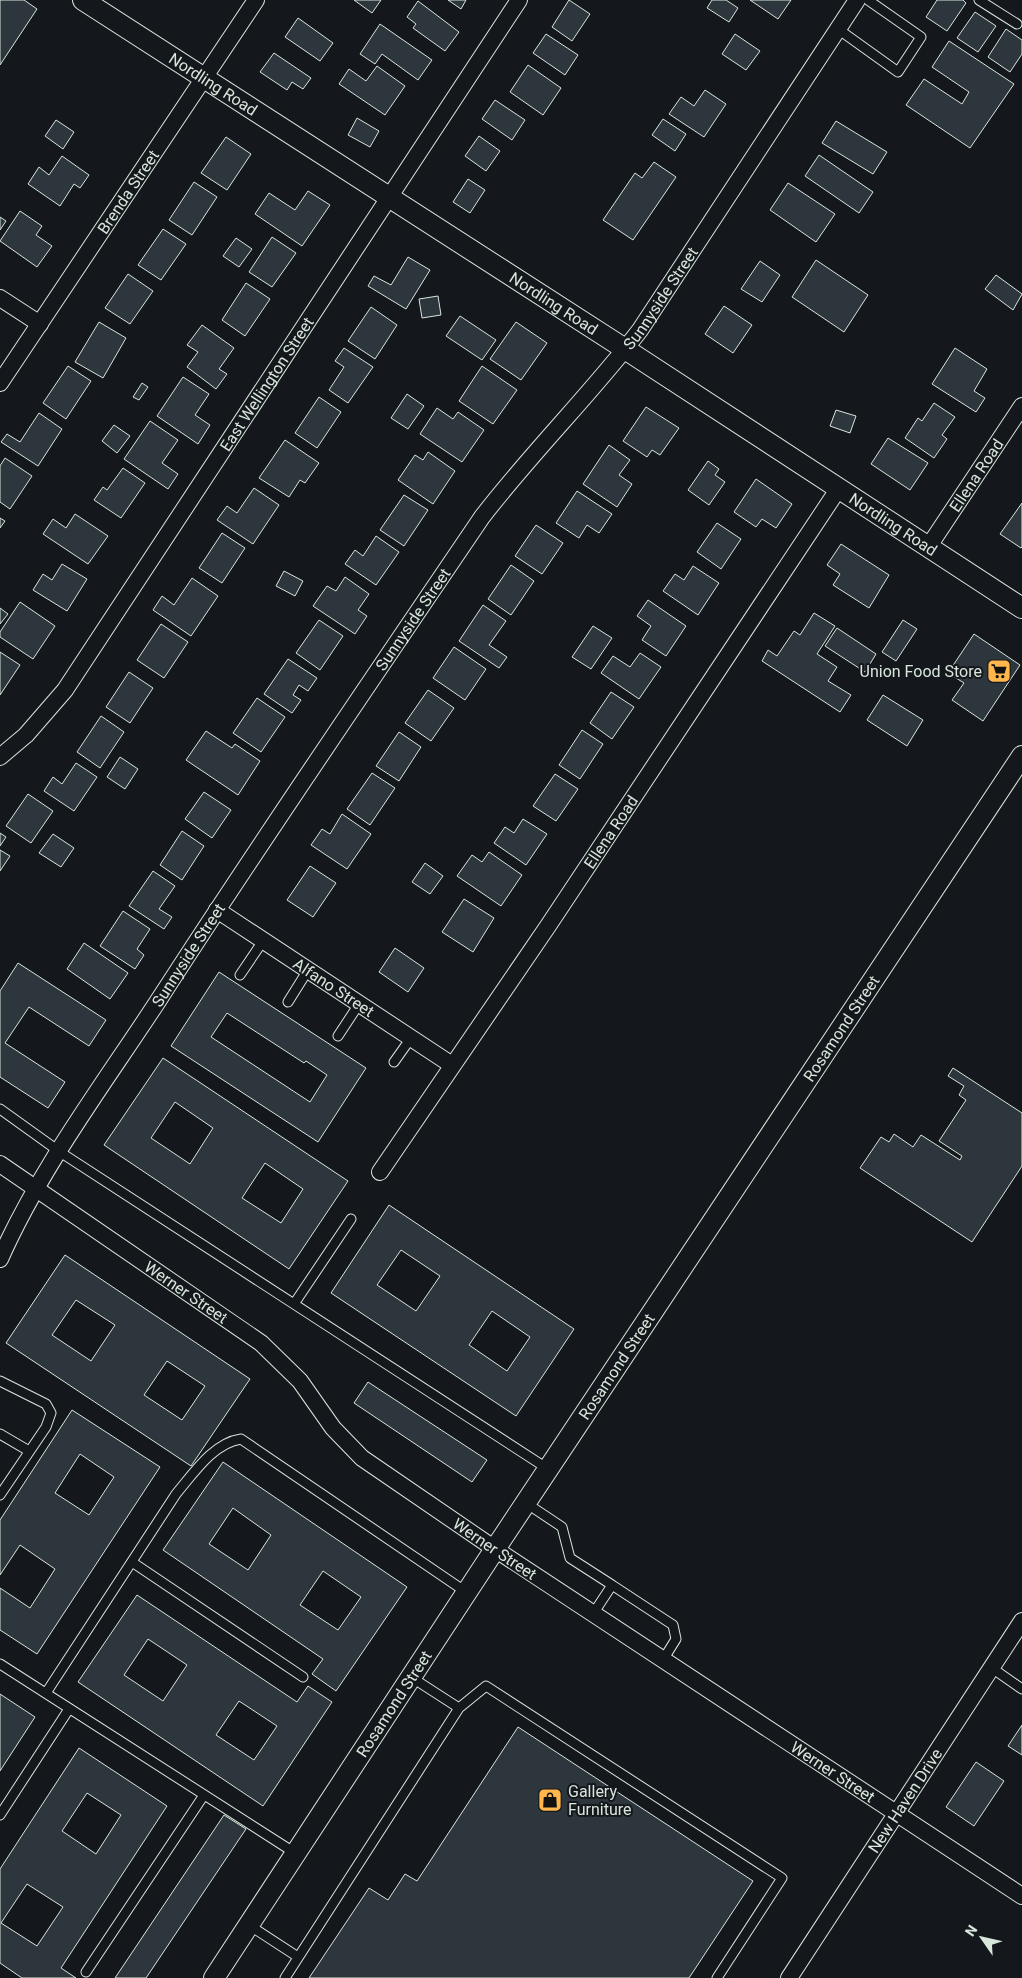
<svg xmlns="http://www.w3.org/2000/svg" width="1022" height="1978" font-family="Roboto,sans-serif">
  <rect width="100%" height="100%" fill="#14181c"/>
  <path fill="#2c363c" stroke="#d8e6dc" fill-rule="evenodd" d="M0 0H24L37 9 0 65Z
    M354 0H381L372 13Z
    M448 0H466L461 9Z
    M569 0 590 14 572 41 552 27Z
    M712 0H726L738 8 729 22 707 8Z
    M750 0H791L778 19Z
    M937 0H963L966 3 947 31 926 17Z
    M418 1 459 32 445 51 413 28 416 24 407 17Z
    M975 12 996 26 978 52 957 38Z
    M298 18 333 43 320 61 285 37Z
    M380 24 432 60 418 80 382 54 375 64 360 54Z
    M1006 29 1022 40V54L1010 72 988 57Z
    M546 34 578 55 565 75 533 53Z
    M735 34 760 51 746 70 722 54Z
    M949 41 1014 84 970 148 906 105 924 79 962 104 969 92 932 67Z
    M274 53 311 78 303 89 292 82 287 90 260 72Z
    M528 65 561 88 543 115 510 92Z
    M377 66 405 86 385 115 339 84 349 69 366 81Z
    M705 90 726 104 704 137 669 114 681 97 694 106Z
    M495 100 525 120 512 140 482 119Z
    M357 118 379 131 370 147 348 135Z
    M663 119 686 134 675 151 652 135Z
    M56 120 74 132 63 149 45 136Z
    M836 121 887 152 873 174 822 143Z
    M479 136 500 151 486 171 465 156Z
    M226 137 251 154 227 190 201 173Z
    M819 155 873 192 859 213 805 176Z
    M62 156 89 175 80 188 74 184 60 206 28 184 39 167 49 175Z
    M654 162 676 177 633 240 603 220 635 173 642 178Z
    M468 179 485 190 470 213 453 202Z
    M194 182 217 197 192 235 169 220Z
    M788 183 835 214 816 242 770 210Z
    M308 191 330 205 302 246 255 214 269 193 295 210Z
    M20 211 42 226 36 235 52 246 37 267 0 241Z
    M0 217 6 221 0 230Z
    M163 229 186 244 161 280 138 265Z
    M272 237 296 253 272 287 249 272Z
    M236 238 252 249 239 267 223 256Z
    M408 257 430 270 406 309 368 286 374 276 391 285Z
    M816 260 868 295 844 332 792 297Z
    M760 261 780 275 762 302 741 289Z
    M128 274 153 291 130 324 105 308Z
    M996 275 1022 294 1013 310 985 289Z
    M246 283 270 299 245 336 222 320Z
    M438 296 441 315 422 318 419 299Z
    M724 306 752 325 733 353 705 334Z
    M371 307 397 325 375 359 348 341Z
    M460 316 496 340 482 360 446 336Z
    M99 322 126 338 103 378 75 362Z
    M516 322 547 343 521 380 490 359Z
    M202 325 234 348 219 369 227 374 216 389 187 367 198 352 187 345Z
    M344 348 373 367 348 403 329 390 344 367 335 361Z
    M955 348 987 369 974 391 985 398 976 412 932 384Z
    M68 366 91 381 66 419 43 403Z
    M482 366 517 390 493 424 459 401Z
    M183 377 209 394 195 415 210 425 198 444 157 416Z
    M142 383 148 387 139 400 133 397Z
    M407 394 424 406 408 429 391 418Z
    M319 397 341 412 317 448 295 433Z
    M934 403 955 417 942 435 947 439 934 458 905 438 918 418 922 421Z
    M646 407 679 428 660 455 652 450 647 457 623 441Z
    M437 408 453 419 458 412 484 430 462 462 420 434Z
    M836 410 856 416 850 433 830 426Z
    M39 413 62 429 38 466 1 442 7 434 20 442Z
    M150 421 178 440 162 463 178 474 168 489 124 459Z
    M114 425 130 436 117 453 102 441Z
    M888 438 928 463 910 490 871 464Z
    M285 440 319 463 305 483 300 480 289 497 259 478Z
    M609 445 630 460 619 475 632 484 617 507 583 484Z
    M428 452 455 471 433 504 398 480 415 455 423 460Z
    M5 458 32 476 10 509 0 502V466Z
    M708 461 719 469 715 475 725 482 709 505 688 490Z
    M123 468 145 483 121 518 94 500 103 487 107 490Z
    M756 479 792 504 776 528 762 519 756 527 734 512Z
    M254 488 279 505 253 544 217 520 227 506 237 513Z
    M577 491 612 514 599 533 587 525 579 538 556 523Z
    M404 495 428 510 404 546 380 530Z
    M1022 503V547L1021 548 1000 534Z
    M75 514 108 536 88 564 43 534 53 519 66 528Z
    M0 518 5 521 0 528Z
    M717 523 741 539 721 569 697 552Z
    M536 525 563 543 542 574 515 556Z
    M222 533 245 548 222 583 199 568Z
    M376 536 399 552 376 585 345 564 355 550 363 556Z
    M841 544 889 575 869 608 833 585 840 574 827 565Z
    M62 564 87 579 67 611 33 590 43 574 52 580Z
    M511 565 534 581 511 615 488 599Z
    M693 566 719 583 698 615 663 591 675 574 684 580Z
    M284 571 303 581 295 596 276 586Z
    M345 577 369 594 358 610 367 616 355 634 313 606 327 586 336 591Z
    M192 578 218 596 191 636 153 610 162 596 174 605Z
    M648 600 686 626 666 656 642 640 651 626 637 616Z
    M20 602 55 626 33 659 0 637V632Z
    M483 605 506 621 489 645 507 657 499 668 459 641Z
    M0 608 8 614 0 624Z
    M814 613 835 626 817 654 837 667 828 681 851 695 840 712 762 661 768 650 777 656 794 631 800 635Z
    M319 620 343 636 320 670 296 653Z
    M903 620 917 629 896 661 882 652Z
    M161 624 188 642 164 678 137 660Z
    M593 626 612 638 591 669 572 657Z
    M837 628 876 654 865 672 825 646Z
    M974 634 1020 665 983 721 952 700 964 683 948 673Z
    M454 647 486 669 465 700 433 678Z
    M0 652 20 665 0 695Z
    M640 653 661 667 639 699 601 673 613 656 630 667Z
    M288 659 317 678 308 691 299 685 293 695 301 700 292 713 264 694Z
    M129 672 153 688 130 723 106 707Z
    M428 690 454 708 431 741 405 723Z
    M611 692 634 707 612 739 590 723Z
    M883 695 923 720 907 746 867 720Z
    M257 698 285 717 261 752 233 733Z
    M101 716 124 732 100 768 77 752Z
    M582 730 603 744 580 779 559 765Z
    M206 731 232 748 235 744 260 761 238 795 186 760Z
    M399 732 421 747 399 781 376 766Z
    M120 757 138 769 125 789 107 777Z
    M76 763 97 777 74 811 44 791 53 777 62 784Z
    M372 773 395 788 370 825 347 809Z
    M555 774 578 789 556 821 533 806Z
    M204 792 231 810 212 838 185 819Z
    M28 794 53 811 31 843 6 826Z
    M342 814 371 834 347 869 311 845 322 829 330 834Z
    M523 819 547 834 526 865 494 843 505 827 514 833Z
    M182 831 204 846 182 880 160 865Z
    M0 833 6 837 0 846Z
    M53 834 74 848 61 867 39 853Z
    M0 850 10 856 0 871Z
    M489 852 522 875 501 906 457 876 472 855 482 862Z
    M425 863 443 876 430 894 412 882Z
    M310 866 336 883 313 917 287 900Z
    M153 871 175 886 159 909 172 917 164 929 129 906Z
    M464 899 494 918 473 952 442 932Z
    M123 911 150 929 137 949 144 955 135 969 100 946Z
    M84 943 128 973 110 999 67 969Z
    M395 948 424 968 408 992 379 972Z
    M18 963 106 1020 89 1046 29 1007 5 1043 65 1082 48 1108 0 1077V991Z
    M219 972 366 1068 318 1142 171 1046ZM227 1013 304 1063 306 1061 327 1075 310 1102 211 1037Z
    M163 1058 348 1181 289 1269 104 1145ZM175 1102 213 1128 190 1164 151 1138ZM265 1163 303 1189 281 1223 242 1198Z
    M953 1068 1022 1113V1166L972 1242 860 1168 881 1137 889 1142 894 1134 913 1147 921 1135 960 1160 962 1156 939 1141 966 1100 959 1095 964 1086 948 1076Z
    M389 1205 574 1329 516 1416 331 1293ZM401 1250 440 1276 416 1311 377 1285ZM492 1311 530 1337 507 1371 469 1345Z
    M65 1255 250 1379 191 1466 6 1343ZM76 1300 115 1325 91 1361 52 1335ZM167 1361 205 1386 182 1420 144 1395Z
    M368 1382 487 1460 472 1482 354 1403Z
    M72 1410 160 1467 37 1654 0 1630V1588L30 1608 55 1569 20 1545 0 1575V1520ZM80 1454 114 1477 89 1515 55 1493Z
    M223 1462 407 1587 336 1691 312 1674 323 1659 163 1550ZM233 1508 271 1535 248 1570 209 1544ZM323 1571 361 1597 338 1630 300 1605Z
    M137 1595 297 1702 308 1686 332 1702 263 1806 78 1682ZM148 1639 187 1665 163 1701 124 1675ZM239 1701 277 1726 254 1760 216 1735Z
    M0 1694 35 1717 0 1771Z
    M1022 1725V1755L1008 1746Z
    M518 1727 753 1881 689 1978H309L369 1888 388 1900 405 1874 417 1881Z
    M79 1748 167 1806 61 1968 76 1978H22L0 1963V1869ZM87 1793 121 1815 96 1854 62 1831ZM27 1884 63 1907 37 1946 1 1923Z
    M976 1762 1004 1781 974 1826 946 1807Z
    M224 1815 246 1829 146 1978H115Z"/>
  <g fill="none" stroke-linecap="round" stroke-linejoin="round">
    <g stroke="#d8e6dc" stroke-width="11">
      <path id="service" d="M979 0 1017 24
        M838 29 898 72 921 37 868 0
        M240 975 263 941
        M288 1002 308 970
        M338 1036 359 1004
        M394 1062 411 1038
        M0 1109 60 1152 548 1469
        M294 1304 351 1219
        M0 1381 46 1404 51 1413 46 1427 0 1495
        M0 1434 29 1451
        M526 1503 562 1527 570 1558 612 1585
        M132 1562 303 1677
        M593 1614 612 1585 673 1625 676 1639 663 1660
        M0 1664 295 1853
        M992 1668 1022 1689
        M411 1677 459 1708
        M46 1693 176 1494C193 1474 213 1443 241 1439L466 1592
        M0 1815 69 1709
        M249 1925 298 1957
        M86 1972 204 1795
        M285 1978 459 1708 486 1686 782 1878 717 1978"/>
    </g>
    <g stroke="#d8e6dc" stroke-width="18">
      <g id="minor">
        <path d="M0 298 40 324"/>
        <path id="s1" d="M0 383 256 0"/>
        <path id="s2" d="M929 546 1022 406"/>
        <path id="s3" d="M0 757 26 735 65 690 519 0"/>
        <path id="s4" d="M217 910 452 1065"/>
        <path id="s5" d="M0 1164 261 1343 300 1381 333 1428 362 1458 495 1549 1022 1896"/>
        <path id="s6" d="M380 1172 548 926 839 488"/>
        <path id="s7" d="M0 1259C41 1167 103 1085 158 1001 263 838 373 678 482 517 532 452 590 395 640 330L857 0"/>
        <path id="s8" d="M789 1978 1022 1621"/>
      </g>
    </g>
    <g stroke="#d8e6dc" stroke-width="22">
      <g id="tertiary">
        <path id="s9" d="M83 0 625 349 1022 608"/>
        <path id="s10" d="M214 1978 495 1549 1022 756"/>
      </g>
    </g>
    <use href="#service" stroke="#14181c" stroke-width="9"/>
    <use href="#minor" stroke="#14181c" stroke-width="16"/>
    <use href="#tertiary" stroke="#14181c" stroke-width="20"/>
  </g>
  <defs>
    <g id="supermarket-square" transform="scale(1.25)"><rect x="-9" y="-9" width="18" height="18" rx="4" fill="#ffb74d" stroke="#14181c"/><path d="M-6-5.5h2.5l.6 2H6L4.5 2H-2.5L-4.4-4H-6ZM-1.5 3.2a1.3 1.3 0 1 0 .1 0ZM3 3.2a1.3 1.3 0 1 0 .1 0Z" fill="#111"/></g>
    <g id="shop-square" transform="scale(1.25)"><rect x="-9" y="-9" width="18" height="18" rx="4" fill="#ffb74d" stroke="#14181c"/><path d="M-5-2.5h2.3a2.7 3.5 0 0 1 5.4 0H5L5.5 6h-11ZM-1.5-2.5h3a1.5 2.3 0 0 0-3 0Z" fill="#111"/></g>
  </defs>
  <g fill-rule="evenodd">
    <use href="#supermarket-square" x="999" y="671"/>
    <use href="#shop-square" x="550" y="1800"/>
  </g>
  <g text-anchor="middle" stroke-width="4" stroke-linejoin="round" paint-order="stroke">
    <g font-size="16" fill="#d8e6dc" stroke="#14181c">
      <text dy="6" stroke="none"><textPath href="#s9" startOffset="155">Nordling Road</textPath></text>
      <text dy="6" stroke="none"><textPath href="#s1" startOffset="230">Brenda Street</textPath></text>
      <text dy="6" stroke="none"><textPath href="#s7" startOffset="1168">Sunnyside Street</textPath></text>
      <text dy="6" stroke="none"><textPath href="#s9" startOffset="560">Nordling Road</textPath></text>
      <text dy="6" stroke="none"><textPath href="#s3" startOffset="460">East Wellington Street</textPath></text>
      <text dy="6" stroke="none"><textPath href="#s2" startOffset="85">Ellena Road</textPath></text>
      <text dy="6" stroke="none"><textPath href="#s9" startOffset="965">Nordling Road</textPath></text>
      <text dy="6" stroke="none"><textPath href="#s7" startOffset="762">Sunnyside Street</textPath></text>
      <text dy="6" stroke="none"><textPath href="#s6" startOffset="411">Ellena Road</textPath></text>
      <text dy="6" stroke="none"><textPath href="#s7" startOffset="358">Sunnyside Street</textPath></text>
      <text dy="6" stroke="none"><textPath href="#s4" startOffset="140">Alfano Street</textPath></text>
      <text dy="6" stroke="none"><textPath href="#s10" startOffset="1138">Rosamond Street</textPath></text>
      <text dy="6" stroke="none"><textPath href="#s5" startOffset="226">Werner Street</textPath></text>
      <text dy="6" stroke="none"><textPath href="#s10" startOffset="732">Rosamond Street</textPath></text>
      <text dy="6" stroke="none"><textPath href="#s5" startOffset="631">Werner Street</textPath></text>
      <text dy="6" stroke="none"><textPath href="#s10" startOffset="328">Rosamond Street</textPath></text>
      <text dy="6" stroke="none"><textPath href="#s5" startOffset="1036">Werner Street</textPath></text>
      <text dy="6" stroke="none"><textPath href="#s8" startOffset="212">New Haven Drive</textPath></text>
    </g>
    <g font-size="16" fill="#d8e6dc" stroke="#14181c" text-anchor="end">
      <text x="982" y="677">Union Food Store</text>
      <text x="568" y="1797" text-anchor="start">Gallery<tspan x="568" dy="18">Furniture</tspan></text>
    </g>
  </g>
  <g transform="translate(982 1938) rotate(304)" stroke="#14181c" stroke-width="4" paint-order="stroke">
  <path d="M0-4L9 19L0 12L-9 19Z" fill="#d8e6dc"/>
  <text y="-8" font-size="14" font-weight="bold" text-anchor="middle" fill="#d8e6dc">N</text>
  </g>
</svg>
